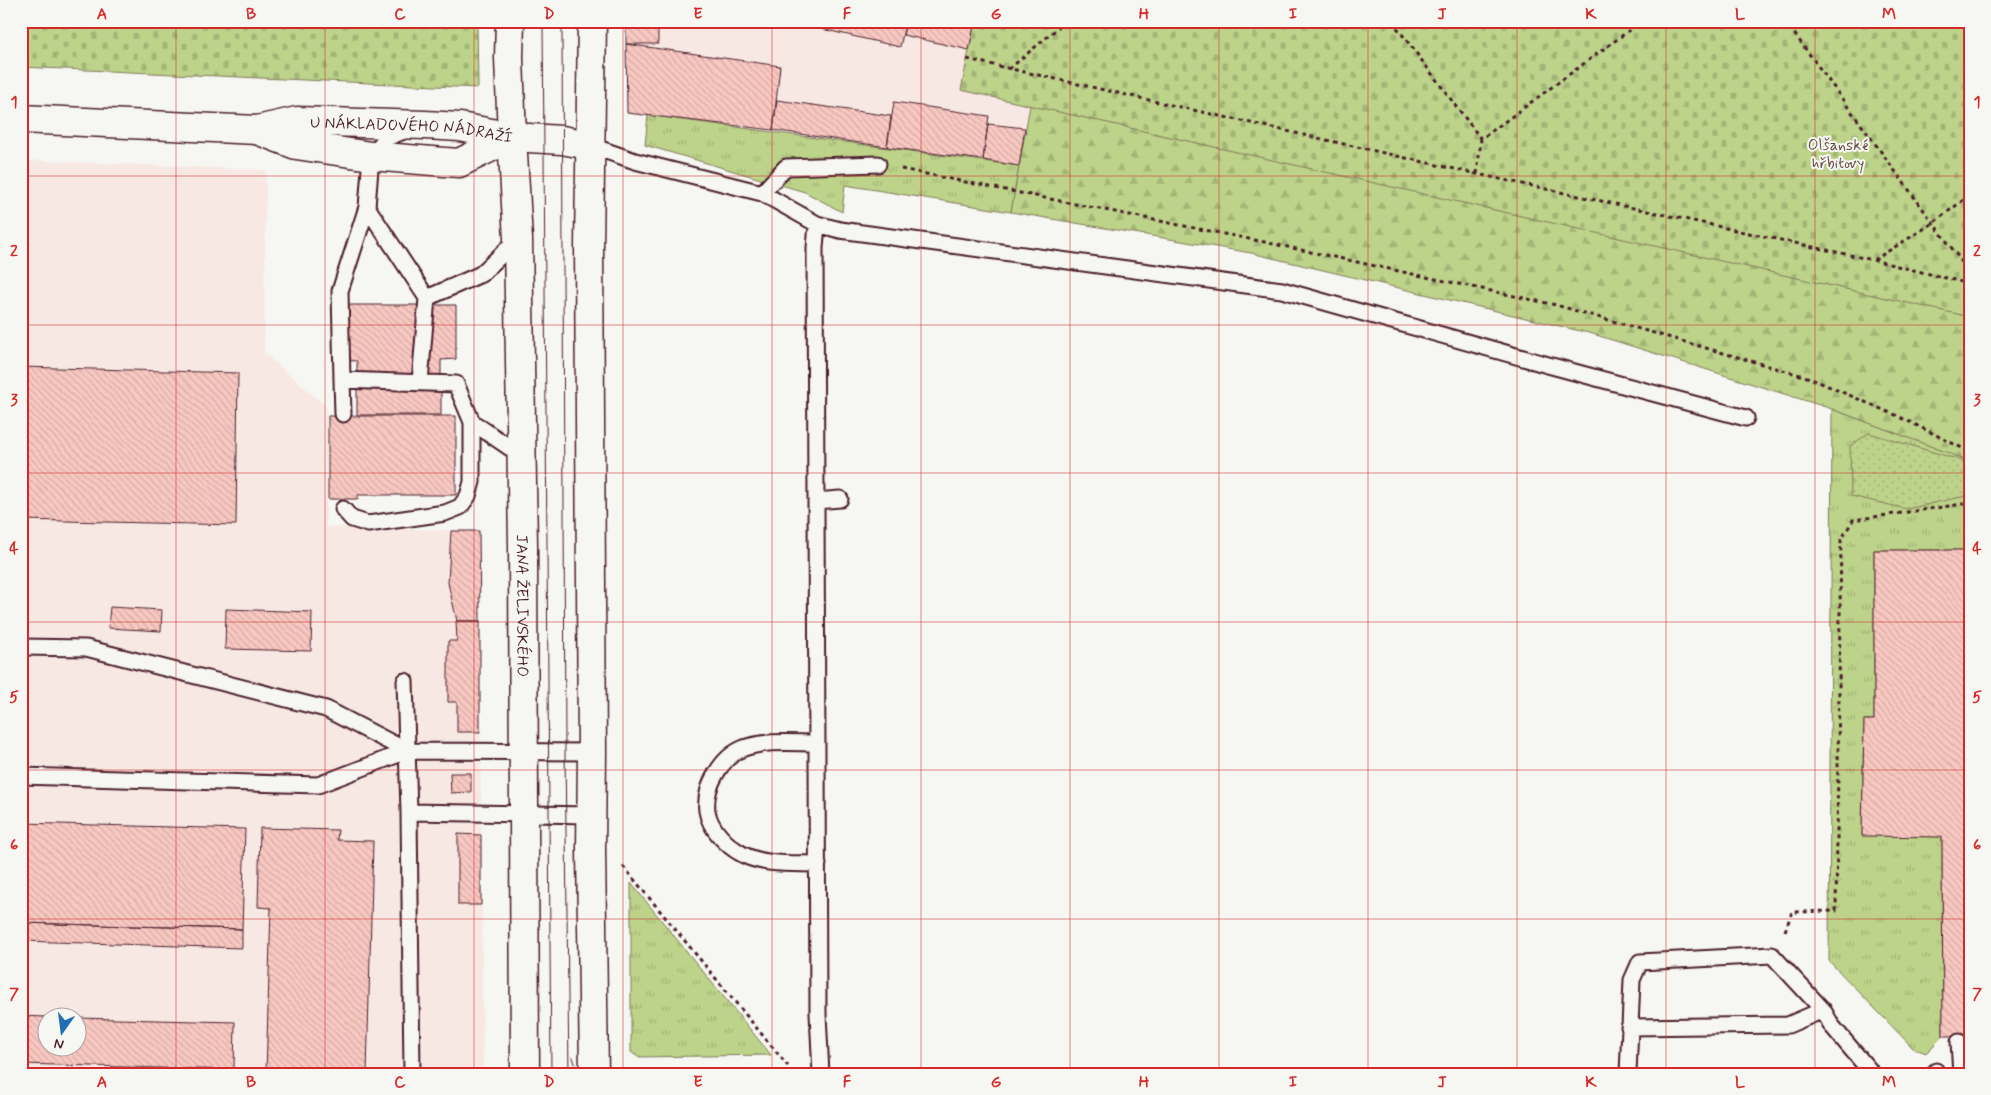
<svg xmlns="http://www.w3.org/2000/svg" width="1991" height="1095" font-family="Mynerve,sans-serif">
  <defs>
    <pattern id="grass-tufts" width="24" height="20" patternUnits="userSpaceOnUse" patternTransform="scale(1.25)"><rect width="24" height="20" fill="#bcd389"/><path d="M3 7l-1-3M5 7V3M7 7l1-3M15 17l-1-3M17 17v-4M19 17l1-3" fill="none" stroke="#a3b576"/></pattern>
    <pattern id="forest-firs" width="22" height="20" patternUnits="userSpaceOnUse" patternTransform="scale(1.25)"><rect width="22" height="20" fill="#bcd389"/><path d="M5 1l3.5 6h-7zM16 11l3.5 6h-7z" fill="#a3b576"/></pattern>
    <pattern id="cemetery-stones" width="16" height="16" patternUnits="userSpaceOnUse" patternTransform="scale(1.25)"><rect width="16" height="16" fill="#bcd389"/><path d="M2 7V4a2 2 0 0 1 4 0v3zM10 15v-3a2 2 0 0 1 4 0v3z" fill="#a3b576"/></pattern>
    <pattern id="park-dots" width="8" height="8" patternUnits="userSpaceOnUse" patternTransform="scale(1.25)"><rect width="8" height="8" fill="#bcd389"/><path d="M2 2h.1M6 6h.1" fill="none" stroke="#a3b576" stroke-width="1.8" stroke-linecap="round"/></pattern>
    <pattern id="building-back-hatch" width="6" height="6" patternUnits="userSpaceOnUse" patternTransform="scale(1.25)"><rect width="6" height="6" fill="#f8c8c1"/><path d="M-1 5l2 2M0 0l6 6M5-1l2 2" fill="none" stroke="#d6aba6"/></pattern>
  </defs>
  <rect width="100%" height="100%" fill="#f6f6f2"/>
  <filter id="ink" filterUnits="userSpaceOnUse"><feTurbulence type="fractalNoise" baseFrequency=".02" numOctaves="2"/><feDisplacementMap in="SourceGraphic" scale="10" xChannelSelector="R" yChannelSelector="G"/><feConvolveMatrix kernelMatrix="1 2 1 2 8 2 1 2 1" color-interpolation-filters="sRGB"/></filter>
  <g filter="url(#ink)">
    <path fill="#f7e8e3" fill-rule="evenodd" d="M626 21H975L961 90 1030 105 1019 166 773 130 627 113Z
      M21 160 266 170 264 353 326 406V527L479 531 483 1074H21ZM48 1018H78V1048H48Z"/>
    <path fill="url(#grass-tufts)" stroke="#83795a" d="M648 115 1019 166 1011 212 845 185 842 212 805 192 645 145Z
      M1832 409 1970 461V550H1874V720H1864L1862 835 1942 837 1943 1036 1926 1053 1913 1048 1829 961Z
      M631 883 771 1055 638 1057 631 1052Z"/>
    <path fill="url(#forest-firs)" stroke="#83795a" d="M1030 105 1970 315V461L1832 409 1593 334 1251 253 1011 212Z"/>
    <path fill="url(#cemetery-stones)" stroke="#83795a" d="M21 21H477L478 88 21 67Z
      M975 21H1970V317L961 90Z"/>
    <path fill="url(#park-dots)" stroke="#83795a" d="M1869 433 1970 463V495L1907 509 1851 496 1850 446Z"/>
    <path fill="url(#building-back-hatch)" stroke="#4a1f2b" d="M626 21H658V44H626Z
      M815 21H906L900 47 813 27Z
      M906 21H975L969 50 903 35Z
      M626 44 780 66 773 130 627 113Z
      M777 100 891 116 887 147 773 130Z
      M894 102 989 116 983 160 887 147Z
      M988 124 1025 128 1019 166 983 160Z
      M334 305H456V359L441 360V415H357V361L335 360Z
      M21 367 238 373 236 525 21 520Z
      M328 416H456V495H358V499H328Z
      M451 531H479L480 621H457L448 583Z
      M1874 550H1970V1036H1943L1942 837 1862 836 1864 720H1874Z
      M110 607 162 610 161 631 108 628Z
      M226 609 312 612 311 651 225 649Z
      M456 621H480V732H457V702H448V641H457Z
      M450 773H471V792L451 793Z
      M21 823 245 829 242 929 21 923Z
      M260 828 338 830 337 840 373 841 367 1074H266L271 908 258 907Z
      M458 834 481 835V905H458Z
      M21 923 242 929V948L21 941Z
      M21 1016 69 1018H48V1048H78V1018L235 1022 234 1070 21 1064Z"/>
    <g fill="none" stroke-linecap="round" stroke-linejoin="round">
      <g stroke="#4a1f2b" stroke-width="19">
        <path id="lane" d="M404 131 386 138 371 156 367 207 340 291 342 380 456 384 472 422 522 456
          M589 145 635 161 762 193 817 224 840 230 1282 290 1548 365 1746 418
          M762 193 786 167 878 164
          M367 207 427 298 420 382
          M817 224 815 248 818 1014 821 1074
          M427 298 481 274 518 239
          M342 380 343 414
          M816 501 840 499
          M343 509 352 519 368 524 445 513 460 507 468 496 472 482V422
          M21 647 86 648 326 709 407 751
          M405 681 409 812 412 1074
          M816 743C793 743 766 740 744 748 721 757 704 787 707 811 710 829 727 846 742 854 764 866 794 863 818 864
          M21 776 318 785 407 751 592 752
          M409 812 591 815
          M1629 1027 1788 1025 1823 1010
          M1959 1042 1961 1074
          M1628 1074 1632 980 1640 962 1772 955 1823 1010 1832 1026 1870 1071V1074
          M1936 1074V1071"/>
      </g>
      <g stroke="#4a1f2b" stroke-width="31">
        <g id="secondary">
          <path id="s1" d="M510 21 509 58 512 137 518 239 523 545 525 1074"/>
          <path d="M592 21 589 246 592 752 591 850 594 1074"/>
          <path id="s2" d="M21 119 257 130 297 121 425 125 460 127 512 137 562 140 589 145"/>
          <path d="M257 130 296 145 371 156 445 162 459 163 512 137"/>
        </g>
      </g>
      <path stroke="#4a1f2b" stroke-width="3" stroke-dasharray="4 4" stroke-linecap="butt" d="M1392 21 1481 139
        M1785 21 1970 273
        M967 59 1477 174 1873 260 1970 284
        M1009 69 1066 21
        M901 169 1269 243 1556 305 1807 377 1900 417 1970 452
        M1477 174 1481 139 1642 21
        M1874 260 1933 223 1970 195
        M623 866 788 1066
        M1785 931 1792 912 1836 911 1841 540 1853 520 1970 503
        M21 988 24 900
        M662 1074V1069
        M869 1074V1072
        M1255 1074V1071"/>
      <use href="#lane" stroke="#f6f6f2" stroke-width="15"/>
      <use href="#secondary" stroke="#f6f6f2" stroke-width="28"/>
      <path stroke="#4a1f2b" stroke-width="1" d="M543 21 551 1074
        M562 21 565 752 569 1074
        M573 1057 578 1074"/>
    </g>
  </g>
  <path fill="none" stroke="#d62828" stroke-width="1" stroke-opacity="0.55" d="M176 21V1074M325 21V1074M474 21V1074M623 21V1074M772 21V1074M921 21V1074M1070 21V1074M1219 21V1074M1368 21V1074M1517 21V1074M1666 21V1074M1815 21V1074M21 176H1970M21 325H1970M21 473H1970M21 622H1970M21 770H1970M21 919H1970"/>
  <g text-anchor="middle" stroke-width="4" stroke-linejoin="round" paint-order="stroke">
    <g font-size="16" fill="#4a1f2b" stroke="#f6f6f2">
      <text dy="6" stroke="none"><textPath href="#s2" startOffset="392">U NÁKLADOVÉHO NÁDRAŽÍ</textPath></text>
      <text dy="6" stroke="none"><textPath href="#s1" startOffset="585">JANA ŽELIVSKÉHO</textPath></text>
    </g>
    <g font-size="16" fill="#664c42" stroke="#f6f6f2">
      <text x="1838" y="150">Olšanské<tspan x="1838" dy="18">hřbitovy</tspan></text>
    </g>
  </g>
  <rect width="1991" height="1095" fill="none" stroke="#f6f6f2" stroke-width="55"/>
  <g transform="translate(62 1032) rotate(194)"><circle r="24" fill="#f6f6f2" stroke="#b1a0a2"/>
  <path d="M0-4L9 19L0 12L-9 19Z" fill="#1f6fb2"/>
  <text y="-8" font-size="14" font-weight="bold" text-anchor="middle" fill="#4a1f2b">N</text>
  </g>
  <rect x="28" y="28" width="1936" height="1040" fill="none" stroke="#d62828" stroke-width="2"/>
  <g font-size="16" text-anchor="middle" font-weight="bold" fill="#d62828">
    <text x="102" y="19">A</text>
    <text x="251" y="19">B</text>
    <text x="400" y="19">C</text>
    <text x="549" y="19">D</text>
    <text x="698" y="19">E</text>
    <text x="847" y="19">F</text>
    <text x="996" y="19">G</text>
    <text x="1144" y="19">H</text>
    <text x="1293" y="19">I</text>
    <text x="1442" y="19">J</text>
    <text x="1591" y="19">K</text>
    <text x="1740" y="19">L</text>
    <text x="1889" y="19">M</text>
    <text x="14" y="107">1</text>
    <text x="1977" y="107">1</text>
    <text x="14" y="256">2</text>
    <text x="1977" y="256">2</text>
    <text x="14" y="405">3</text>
    <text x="1977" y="405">3</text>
    <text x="14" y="553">4</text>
    <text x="1977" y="553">4</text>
    <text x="14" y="702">5</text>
    <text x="1977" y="702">5</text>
    <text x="14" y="850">6</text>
    <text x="1977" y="850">6</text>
    <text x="14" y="999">7</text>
    <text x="1977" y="999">7</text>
    <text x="102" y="1087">A</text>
    <text x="251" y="1087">B</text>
    <text x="400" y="1087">C</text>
    <text x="549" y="1087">D</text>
    <text x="698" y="1087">E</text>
    <text x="847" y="1087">F</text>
    <text x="996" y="1087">G</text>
    <text x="1144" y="1087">H</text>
    <text x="1293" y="1087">I</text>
    <text x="1442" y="1087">J</text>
    <text x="1591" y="1087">K</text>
    <text x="1740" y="1087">L</text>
    <text x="1889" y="1087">M</text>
  </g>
</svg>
